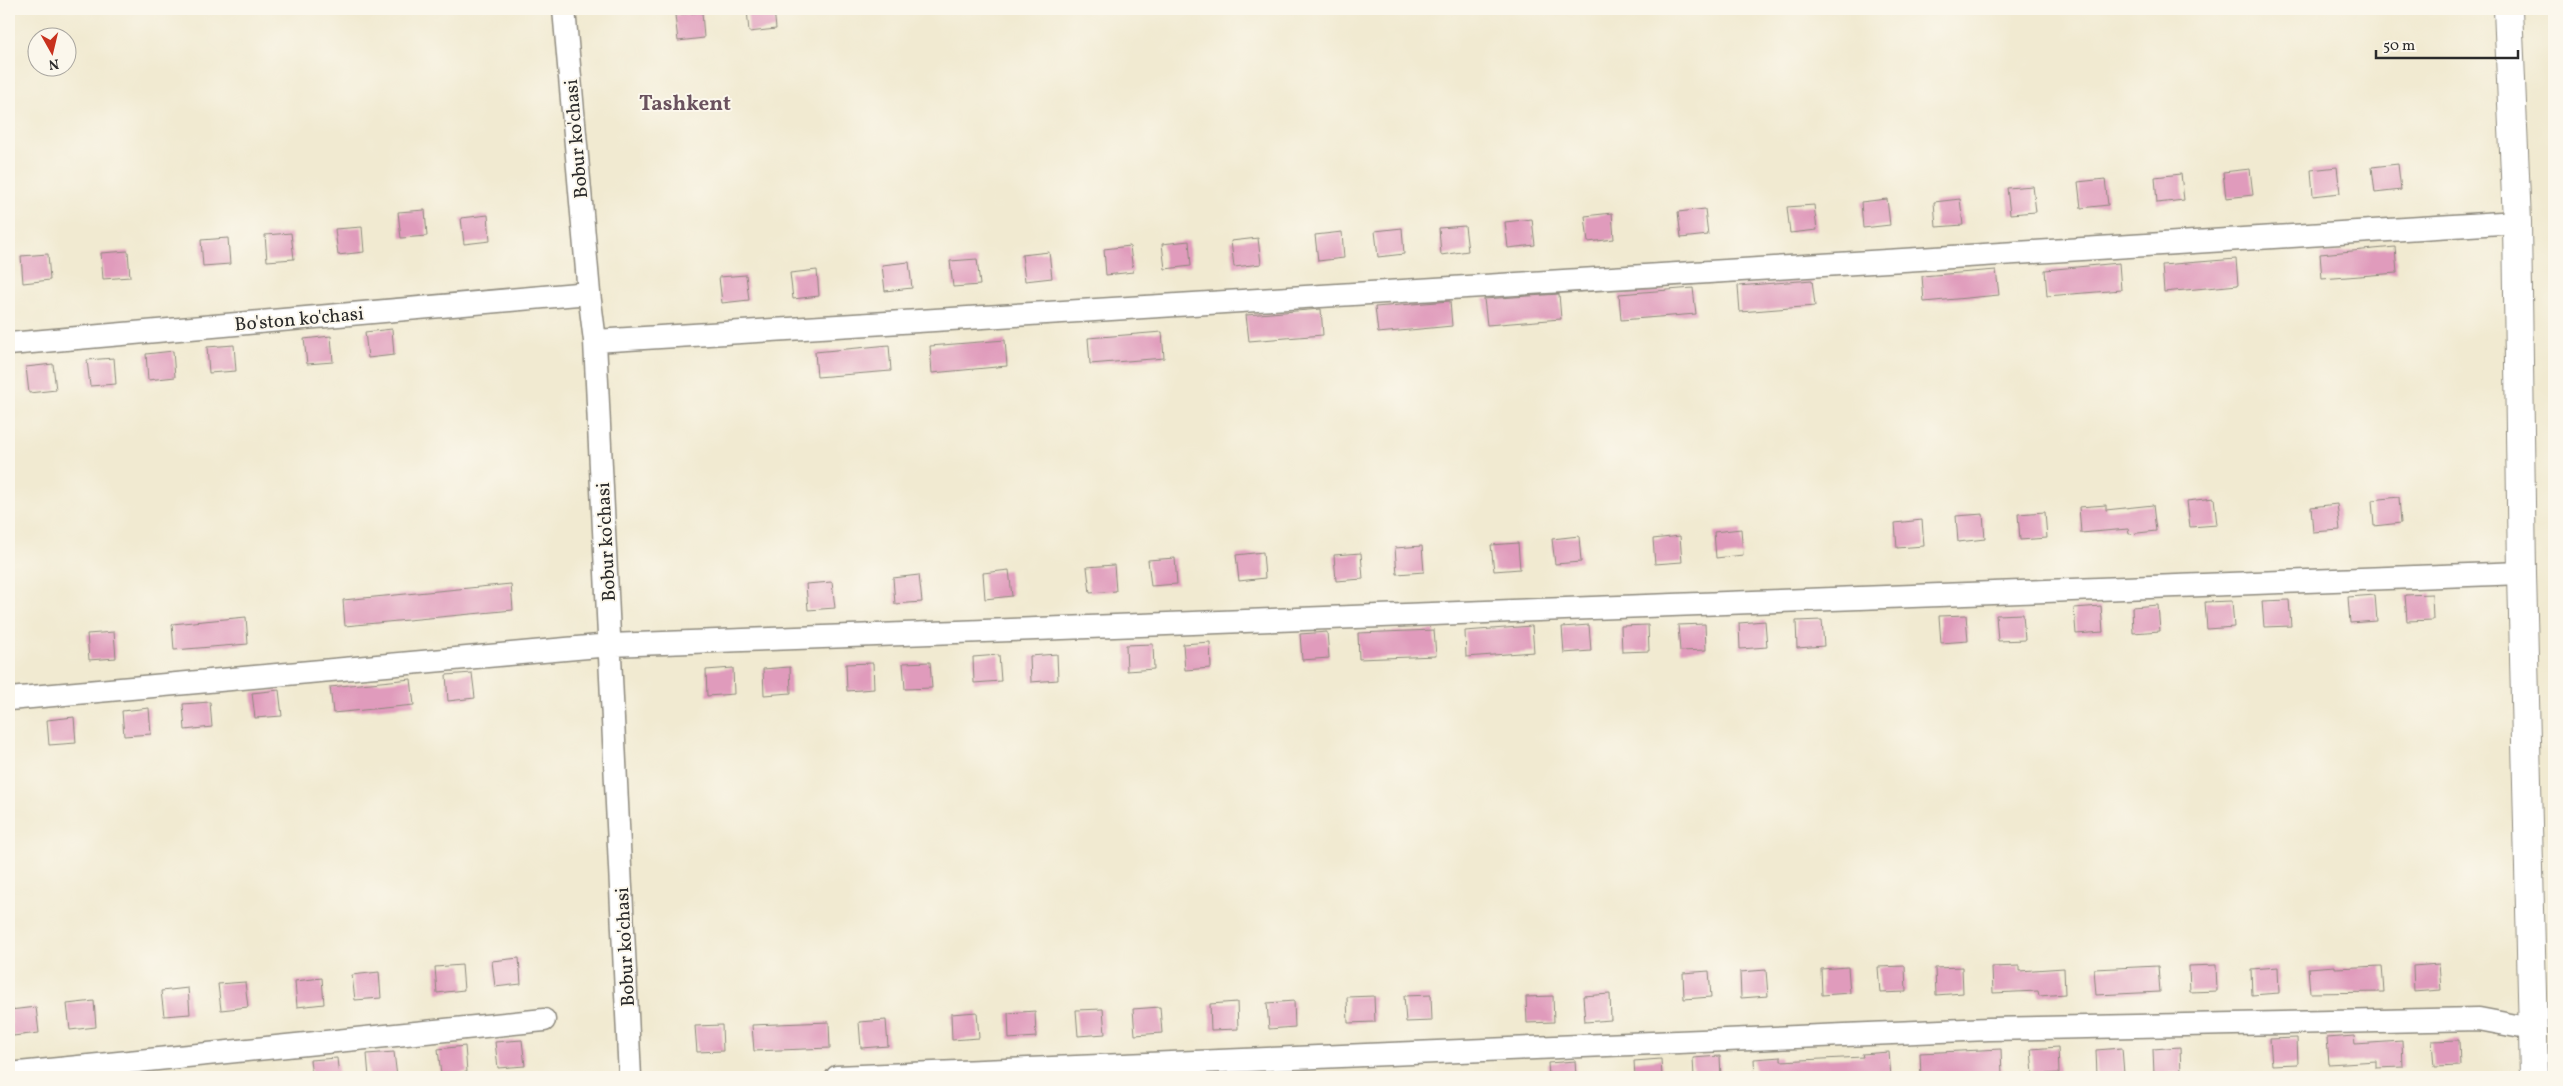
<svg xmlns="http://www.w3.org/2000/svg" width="2563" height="1086" font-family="Vollkorn,serif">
  <rect width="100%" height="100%" fill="#fbf7ec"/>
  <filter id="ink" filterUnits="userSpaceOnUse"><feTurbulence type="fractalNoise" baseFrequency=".02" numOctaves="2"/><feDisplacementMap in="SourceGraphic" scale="10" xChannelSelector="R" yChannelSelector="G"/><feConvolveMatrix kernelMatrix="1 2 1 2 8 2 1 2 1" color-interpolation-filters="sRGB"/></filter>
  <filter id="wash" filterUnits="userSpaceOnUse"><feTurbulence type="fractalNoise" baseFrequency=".0096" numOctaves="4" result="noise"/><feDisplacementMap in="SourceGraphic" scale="20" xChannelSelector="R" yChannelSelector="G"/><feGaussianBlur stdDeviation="1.12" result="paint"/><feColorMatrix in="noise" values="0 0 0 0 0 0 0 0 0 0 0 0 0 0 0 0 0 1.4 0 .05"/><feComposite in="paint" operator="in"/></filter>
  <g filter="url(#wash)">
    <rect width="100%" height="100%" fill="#f1ead1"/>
    <g id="blocks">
      <path fill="#e09bbc" d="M747 9H774L776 29 749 32Z
        M702 12 704 38 678 41 675 15Z
        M2398 164 2401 190 2375 193 2372 167Z
        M2337 167 2340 193 2313 196 2311 170Z
        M2250 169 2253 195 2226 198 2223 172Z
        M2181 174 2184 200 2157 203 2155 177Z
        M2105 179 2108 205 2081 208 2078 182Z
        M2033 186 2036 212 2010 214 2007 188Z
        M1887 199 1890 225 1863 228 1861 202Z
        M1960 199 1963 225 1936 227 1934 202Z
        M1814 205 1817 230 1790 233 1787 207Z
        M1705 209 1708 235 1681 238 1678 212Z
        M425 210 427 236 401 238 398 212Z
        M1612 213 1614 239 1588 242 1585 216Z
        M488 215 490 241 464 244 461 218Z
        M1532 219 1535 245 1508 248 1505 222Z
        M1465 226 1468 251 1441 255 1439 228Z
        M362 227 364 252 338 255 335 229Z
        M1402 228 1404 254 1378 257 1375 231Z
        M1342 232 1344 258 1318 261 1315 235Z
        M291 233 294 259 267 261 265 235Z
        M228 238 230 264 203 266 201 240Z
        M1258 238 1261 264 1234 267 1231 241Z
        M1189 241 1191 266 1165 269 1162 244Z
        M1130 246 1133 272 1106 275 1104 249Z
        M2395 247 2397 273 2322 279 2320 254Z
        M128 251 130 277 103 279 101 253Z
        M1049 252 1052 278 1025 281 1022 255Z
        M48 254 50 280 23 283 21 256Z
        M977 259 980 285 953 287 950 261Z
        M2236 259 2238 285 2164 292 2162 265Z
        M909 262 912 288 885 291 882 265Z
        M2119 263 2121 290 2047 296 2045 270Z
        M817 270 819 296 793 299 790 273Z
        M1996 270 1999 295 1924 302 1922 276Z
        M746 275 749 300 722 303 719 277Z
        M1812 280 1815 306 1740 312 1738 286Z
        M1693 288 1696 314 1621 320 1619 294Z
        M1559 294 1561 319 1487 325 1484 299Z
        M1450 301 1452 326 1378 333 1375 307Z
        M1321 309 1323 335 1249 341 1246 315Z
        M392 329 394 355 368 358 365 332Z
        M1162 332 1164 358 1090 364 1088 338Z
        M331 336 333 362 307 364 304 339Z
        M1005 340 1007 366 932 373 930 346Z
        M234 345 236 371 209 373 207 347Z
        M889 345 891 371 817 377 815 352Z
        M173 351 175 377 148 380 146 354Z
        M114 358 116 384 90 386 87 360Z
        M53 364 56 390 29 393 26 367Z
        M2399 497 2401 523 2374 526 2372 500Z
        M2214 498 2217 525 2190 527 2187 501Z
        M2337 504 2340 530 2313 532 2311 507Z
        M2106 505V510L2153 505 2156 531 2129 534 2128 529 2081 533 2079 507Z
        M2045 512 2047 538 2020 540 2018 514Z
        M1983 514 1985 539 1958 542 1956 516Z
        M1922 520 1924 546 1897 548 1895 523Z
        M1741 529 1743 555 1716 558 1714 532Z
        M1579 536 1581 562 1555 564 1552 539Z
        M1680 536 1682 562 1655 564 1653 539Z
        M1518 543 1520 569 1494 571 1491 545Z
        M1422 546 1424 572 1397 574 1395 548Z
        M1263 552 1265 578 1239 581 1236 555Z
        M1361 553 1363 579 1336 581 1334 555Z
        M1175 558 1177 584 1151 586 1148 560Z
        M1114 565 1116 591 1090 593 1087 567Z
        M1009 570 1012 596 985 599 983 573Z
        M919 575 922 602 895 604 893 578Z
        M832 582 835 608 808 610 806 584Z
        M511 584 513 610 345 626 343 600Z
        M2432 594 2433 620 2407 621 2405 595Z
        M2375 595 2377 621 2350 623 2348 597Z
        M2289 600 2291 626 2264 627 2262 601Z
        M2232 601 2234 627 2207 629 2205 602Z
        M2158 605 2160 631 2133 633 2132 607Z
        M2101 606 2103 632 2076 634 2074 608Z
        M2023 614 2025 640 1998 641 1996 615Z
        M1966 615 1968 641 1941 643 1939 616Z
        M246 617 248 644 174 650 172 624Z
        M1822 620 1824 646 1797 648 1796 621Z
        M1765 621 1767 647 1740 649 1739 623Z
        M1705 624 1706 650 1680 651 1678 625Z
        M1589 625 1591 651 1564 653 1562 627Z
        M1648 625 1649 651 1622 652 1621 626Z
        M1532 626 1534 652 1466 657 1465 631Z
        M1434 630 1436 656 1359 659 1358 633Z
        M114 632 116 658 89 660 87 634Z
        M1327 632 1329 658 1302 660 1300 634Z
        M1210 642 1211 668 1185 670 1183 644Z
        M1153 644 1154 669 1127 671 1126 645Z
        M1057 654 1058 680 1031 682 1030 656Z
        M999 655 1001 681 974 683 973 657Z
        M930 662 932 688 905 689 903 663Z
        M873 663 874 689 847 691 846 664Z
        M790 667 791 693 764 695 763 669Z
        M733 668 734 694 707 696 706 670Z
        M472 673 475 698 448 701 446 675Z
        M411 679 414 705 333 713 330 687Z
        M279 690 282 716 255 718 252 693Z
        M210 702 212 727 185 730 183 704Z
        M149 708 151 734 124 736 122 711Z
        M74 717 76 743 49 745 47 720Z
        M519 958 521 984 495 987 492 961Z
        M2439 964 2441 990 2414 992 2413 966Z
        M462 965 464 990 437 993 435 967Z
        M2216 965 2217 991 2190 992 2189 966Z
        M1905 966 1906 992 1880 993 1878 967Z
        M2019 966V971L2064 968 2065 994 2039 996 2038 991 1993 993 1992 967Z
        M2158 966 2160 992 2096 995 2094 969Z
        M2335 966V968L2382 966 2384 992 2310 993 2308 968Z
        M1848 967 1850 993 1822 995 1821 969Z
        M1962 967 1963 993 1936 995 1935 968Z
        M2278 967 2279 993 2252 995 2251 969Z
        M1766 970 1768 996 1741 998 1740 972Z
        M1709 971 1711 997 1684 999 1683 973Z
        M379 972 381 998 355 1000 352 975Z
        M322 978 324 1004 297 1007 295 981Z
        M245 982 248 1007 221 1010 218 984Z
        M188 988 190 1014 164 1016 161 991Z
        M1610 994 1611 1020 1585 1022 1583 996Z
        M1431 995 1432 1021 1406 1022 1404 996Z
        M1374 996 1375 1022 1348 1023 1347 997Z
        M1553 996 1554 1022 1527 1023 1526 997Z
        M94 1001 96 1027 70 1030 67 1004Z
        M1294 1001 1295 1027 1269 1029 1267 1003Z
        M1237 1002 1238 1029 1211 1030 1210 1004Z
        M36 1007 39 1033 13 1036 10 1010Z
        M1160 1007 1162 1033 1135 1035 1133 1009Z
        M1103 1009 1105 1034 1078 1036 1076 1010Z
        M1035 1011 1036 1037 1009 1039 1008 1013Z
        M977 1012 979 1038 952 1040 951 1014Z
        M886 1020 888 1046 861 1048 859 1022Z
        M829 1022 830 1048 754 1051 752 1025Z
        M722 1025 723 1051 697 1052 695 1026Z
        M2354 1036 2355 1044 2402 1041 2403 1067 2376 1068V1061L2329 1064 2327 1038Z
        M2297 1038 2298 1064 2272 1065 2270 1039Z
        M522 1040 525 1066 498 1068 495 1042Z
        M2459 1040 2460 1066 2434 1067 2432 1041Z
        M465 1046 467 1072 441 1075 438 1049Z
        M2058 1047 2059 1073 2033 1075 2031 1049Z
        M2180 1047 2181 1073 2154 1075 2153 1049Z
        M2122 1048 2124 1074 2097 1076 2096 1050Z
        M2001 1049 2002 1075 1921 1077 1920 1053Z
        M394 1052 397 1077H369L367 1054Z
        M1889 1052 1891 1077H1755L1754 1059 1781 1057V1061L1863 1057 1862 1054Z
        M1720 1056 1721 1077H1694L1693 1058Z
        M337 1058 339 1077H312L310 1060Z
        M1661 1059 1662 1077H1635L1634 1061Z
        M1575 1061 1576 1077H1549L1548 1063Z"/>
    </g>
  </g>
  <g filter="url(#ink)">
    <use href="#blocks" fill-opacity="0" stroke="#8e8a7e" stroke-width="1"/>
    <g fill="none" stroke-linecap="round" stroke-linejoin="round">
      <g stroke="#8e8a7e" stroke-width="25">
        <path id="minor" d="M564 9 589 293 595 341 630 1077
          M595 341 2517 222
          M9 344 589 293
          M9 699 610 645 2522 573
          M9 1074 544 1020
          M837 1077 1989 1029 2479 1019 2532 1029"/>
      </g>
      <g stroke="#8e8a7e" stroke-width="30">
        <path id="tertiary" d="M2508 9 2517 222 2522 573 2534 1077"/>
      </g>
      <use href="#minor" stroke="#fff" stroke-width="22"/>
      <use href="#tertiary" stroke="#fff" stroke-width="28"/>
    </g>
  </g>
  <g text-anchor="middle" stroke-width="4" stroke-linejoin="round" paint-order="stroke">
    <g font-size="19" fill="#2b2b2b" stroke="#fbf7ec">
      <text transform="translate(575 139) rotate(-95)" y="7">Bobur ko'chasi</text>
      <text transform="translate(299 318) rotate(-5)" y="7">Bo'ston ko'chasi</text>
      <text transform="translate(605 542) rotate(-93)" y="7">Bobur ko'chasi</text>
      <text transform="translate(624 947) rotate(-93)" y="7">Bobur ko'chasi</text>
    </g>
    <g font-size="21" font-weight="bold" fill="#6a525e" stroke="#fbf7ec">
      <text x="685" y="110">Tashkent</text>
    </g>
  </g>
  <rect width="2563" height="1086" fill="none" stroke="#fbf7ec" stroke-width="30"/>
  <g transform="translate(52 52) rotate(172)"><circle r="24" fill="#fbf7ec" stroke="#a8a59f"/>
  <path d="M0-4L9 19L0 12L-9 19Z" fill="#c8321e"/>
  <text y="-8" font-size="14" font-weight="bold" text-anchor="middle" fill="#2b2b2b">N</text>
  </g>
  <path d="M2376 50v8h142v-8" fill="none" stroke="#2b2b2b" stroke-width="2.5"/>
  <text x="2383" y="50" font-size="15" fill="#2b2b2b" stroke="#fbf7ec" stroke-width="4" paint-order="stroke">50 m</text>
</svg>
